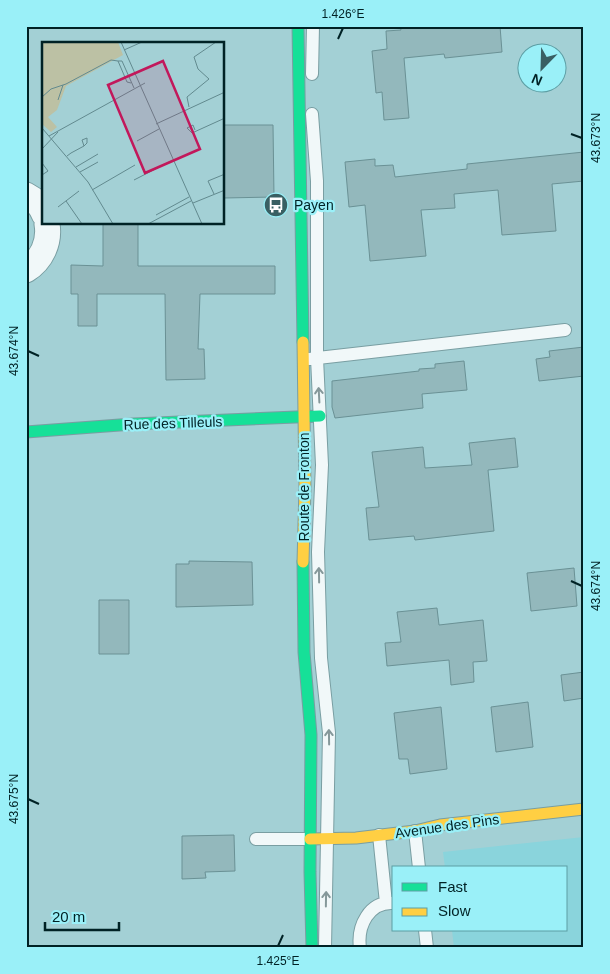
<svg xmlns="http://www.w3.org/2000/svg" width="610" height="974" font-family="Arial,sans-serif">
  <rect width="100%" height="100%" fill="#a3d0d5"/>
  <path fill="#8ad4dc" d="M584 837V948H454L452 930H566V868H445L443 852Z"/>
  <path fill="#93b8bc" stroke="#6a9195" d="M400 26H500L502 52 445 58 444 54 404 58 409 118 384 120 382 92 376 93 372 51 387 49 386 31 401 30Z
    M224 125H273L274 197 224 198Z
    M584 152V181L552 184 556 231 502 235 498 190 454 194 455 208 421 210 426 256 370 261 365 205 349 207 345 162 375 159V166L393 165 395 177 467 169V164Z
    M103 224H138V266H275V294H200L198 349H204L205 379 166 380 165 294H97V326H78V294H71V265L103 266Z
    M584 347V376L539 381 536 359 550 357 549 351Z
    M464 361 467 390 422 394 423 408 335 418 332 407V381L419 371V369L435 368V364Z
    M515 438 518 467 488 470 494 531 415 540 414 536 369 540 366 508 379 507 372 452 423 447 425 468 472 465 469 443Z
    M189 561 252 562 253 605 176 607V564H189Z
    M574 568 577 606 531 611 527 573Z
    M99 600H129V654H99Z
    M437 608 439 625 483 620 487 661 473 662 474 682 451 685 449 660 387 666 385 643 401 642 397 612Z
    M584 672V698L564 701 561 675Z
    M528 702 533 747 496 752 491 707Z
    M441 707 447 769 410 774 408 759H399L394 713Z
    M234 835 235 871 205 872 206 878 182 879V836Z"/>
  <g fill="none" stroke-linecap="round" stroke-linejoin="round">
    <g stroke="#799ea2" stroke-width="14">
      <path id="lane" d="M312 74 313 26
        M312 114 317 181V358L322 465 318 552 321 658 329 733 325 948
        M309 359 565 330
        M415 831 419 868
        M379 835 386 903
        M256 839H310
        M425 930 427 948
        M360 948C357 926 369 901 394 903"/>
    </g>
    <g stroke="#799ea2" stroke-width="27">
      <path id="street" d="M26 195C34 199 41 206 44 214
        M26 270C42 260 50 242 47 224"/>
    </g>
    <g stroke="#799ea2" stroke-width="13">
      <path id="fast" d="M298 26 303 342
        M26 432 133 424 320 416
        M303 562 304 652 311 735 310 872 312 948"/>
    </g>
    <g stroke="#799ea2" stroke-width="13">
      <path id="slow" d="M303 342 305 487 303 562
        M310 839 356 838 415 831 440 825 584 809"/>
    </g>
    <use href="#lane" stroke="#f1f8f9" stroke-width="12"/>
    <use href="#street" stroke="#f1f8f9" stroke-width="25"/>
    <use href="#fast" stroke="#16e098" stroke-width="11"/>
    <use href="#slow" stroke="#ffcf43" stroke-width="11"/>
  </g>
  <defs><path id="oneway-shaft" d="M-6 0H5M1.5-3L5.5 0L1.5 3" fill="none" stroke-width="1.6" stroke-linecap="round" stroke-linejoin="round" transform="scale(1.25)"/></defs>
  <g stroke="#85989a">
    <use href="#oneway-shaft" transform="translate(319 395) rotate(-93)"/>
    <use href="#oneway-shaft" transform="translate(319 575) rotate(-91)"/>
    <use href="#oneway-shaft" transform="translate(329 737) rotate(-91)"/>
    <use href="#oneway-shaft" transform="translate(326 899) rotate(-89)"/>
  </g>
  <path fill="none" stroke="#002225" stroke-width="2" d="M338 39 343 28M571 134 582 138M28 351 39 356M571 581 582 586M28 799 39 804M278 946 283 935"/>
  <defs>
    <g id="bus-disc" transform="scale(1.25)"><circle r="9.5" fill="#395f63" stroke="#9af0f8"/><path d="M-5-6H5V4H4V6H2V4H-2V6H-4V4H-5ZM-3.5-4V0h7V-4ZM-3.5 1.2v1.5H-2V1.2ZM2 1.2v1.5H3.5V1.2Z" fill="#fff"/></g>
  </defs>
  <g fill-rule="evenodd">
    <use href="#bus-disc" x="276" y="205"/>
  </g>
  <g text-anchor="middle" stroke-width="4.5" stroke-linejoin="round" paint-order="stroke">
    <g font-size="14" fill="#002225" stroke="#9af0f8" text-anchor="start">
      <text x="294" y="210">Payen</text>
    </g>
    <g font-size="14" fill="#002225" stroke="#9af0f8">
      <text transform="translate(173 423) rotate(-2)" y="5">Rue des Tilleuls</text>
      <text transform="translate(304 487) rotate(-90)" y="5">Route de Fronton</text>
      <text transform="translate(447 826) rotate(-8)" y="5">Avenue des Pins</text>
    </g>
  </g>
  <g transform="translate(42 42)">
    <rect width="182" height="182" fill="#a3d0d5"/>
    <path d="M0 0H76L81 13 24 44 15 68 6 75 15 85 9 90 0 82Z" fill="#bcc1a4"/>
    <path fill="none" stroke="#628a8f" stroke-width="1" d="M79 0 160 182M82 8 100 0M89 41 85 40 76 19H80L92 46M0 55 9 47 24 42 69 18 76 19M16 58 21 43M147 65 145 55 167 37 156 27 152 15 174 0M114 82 183 50M0 86 46 140 71 182M153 88 151 83 145 86 150 91 183 76M7 94 103 41M95 99 117 87M0 107 16 90M25 114 29 111 42 104 45 101V96L40 98 42 104M0 121 6 129 0 133M34 125 56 112M38 130 56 120M92 138 131 118M50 148 93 123M172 152 166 139 183 132M24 159 40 182M151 161 183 148M16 165 37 149M114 173 147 155M106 182 149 159"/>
    <path fill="#c2185b" fill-opacity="0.15" stroke="#c2185b" stroke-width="2.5" d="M121 19 158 107 103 131 66 43Z"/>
    <rect width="182" height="182" fill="none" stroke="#002225" stroke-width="2.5"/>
  </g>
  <rect width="610" height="974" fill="none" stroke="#9af0f8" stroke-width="55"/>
  <rect x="392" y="866" width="175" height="65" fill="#9af0f8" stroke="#5c9ea4"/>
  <rect x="402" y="883" width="25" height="8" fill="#16e098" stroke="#5c9ea4"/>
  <text x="438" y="892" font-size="15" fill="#002225">Fast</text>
  <rect x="402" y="908" width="25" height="8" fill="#ffcf43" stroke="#5c9ea4"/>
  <text x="438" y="916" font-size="15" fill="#002225">Slow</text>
  <g transform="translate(542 68) rotate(203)"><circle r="24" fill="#9af0f8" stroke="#5c9ea4"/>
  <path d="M0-4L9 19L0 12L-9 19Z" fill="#395f63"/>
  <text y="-8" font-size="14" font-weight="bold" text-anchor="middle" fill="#002225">N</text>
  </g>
  <path d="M45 922v8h74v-8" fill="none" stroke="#002225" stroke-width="2.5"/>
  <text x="52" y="922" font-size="15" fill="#002225" stroke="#9af0f8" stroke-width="4" paint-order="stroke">20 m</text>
  <rect x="28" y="28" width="554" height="918" fill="none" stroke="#002225" stroke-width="2"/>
  <g font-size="12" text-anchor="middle" fill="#002225">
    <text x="343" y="18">1.426°E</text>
    <text transform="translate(596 138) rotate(-90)" y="4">43.673°N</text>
    <text transform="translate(14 351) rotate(-90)" y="4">43.674°N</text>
    <text transform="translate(596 586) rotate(-90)" y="4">43.674°N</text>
    <text transform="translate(14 799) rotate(-90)" y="4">43.675°N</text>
    <text x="278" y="965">1.425°E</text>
  </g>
</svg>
